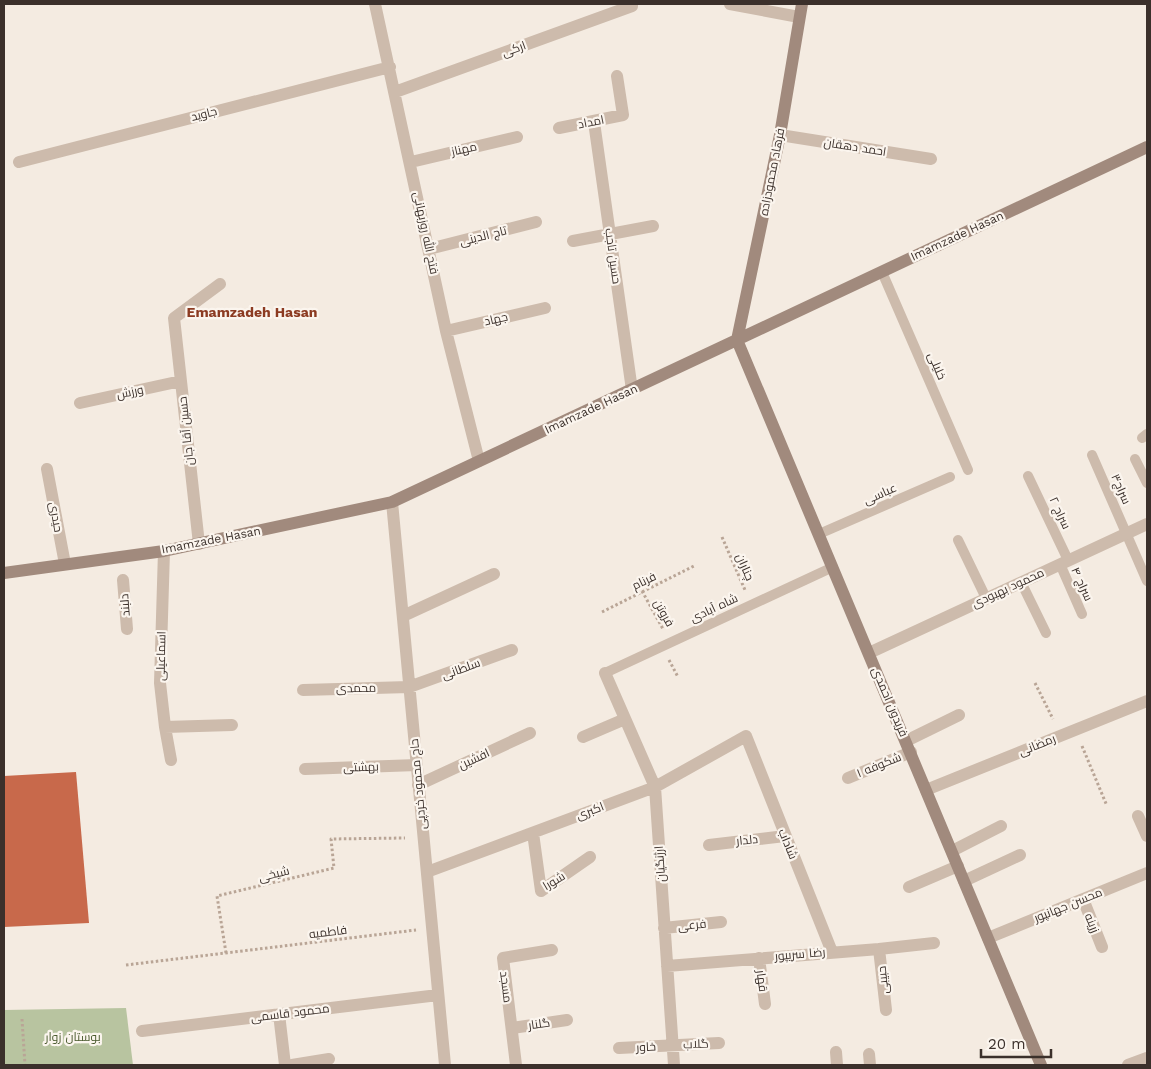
<svg xmlns="http://www.w3.org/2000/svg" width="1151" height="1069" font-family="'Work Sans',Cairo,sans-serif">
  <rect width="100%" height="100%" fill="#f4ebe1"/>
  <path fill="#b8c4a0" d="M126 1008 133 1065H4V1010Z"/>
  <path fill="#c8694b" d="M76 772 89 923 4 927V776Z"/>
  <g fill="none" stroke-linecap="round" stroke-linejoin="round">
    <path stroke="#b9a596" stroke-width="3" stroke-dasharray="2.5 2.5" stroke-linecap="butt" d="M722 537 745 590
      M642 591 663 629
      M602 612 694 566
      M669 660 678 677
      M1035 683 1053 719
      M1082 746 1107 806
      M226 953 217 896 334 868 331 839 405 838
      M126 965 416 930
      M22 1019 25 1065"/>
    <path stroke="#cdbbac" stroke-width="10" d="M882 272 968 470
      M1142 438 1147 434
      M1092 455 1147 581
      M1135 459 1147 483
      M1028 476 1068 560
      M819 534 950 477
      M958 540 986 598
      M1060 564 1082 614
      M1021 582 1046 633
      M605 673 833 567"/>
    <path stroke="#cdbbac" stroke-width="12" d="M375 4 446 331 479 461
      M730 4 799 17
      M395 92 632 6V4
      M594 122 632 390
      M559 128 623 115 617 76
      M780 135 931 159
      M19 162 390 67
      M411 162 517 137
      M573 241 653 226
      M429 249 536 222
      M446 331 545 308
      M80 403 181 381
      M47 469 65 564
      M392 502 445 1065
      M199 544 174 318 220 284
      M164 551 160 683 165 727 171 760
      M123 580 127 629
      M403 616 494 574
      M869 653 1147 524
      M605 673 655 787 674 1065
      M303 690 409 687 512 650
      M165 727 232 725
      M583 737 625 719
      M906 741 959 715
      M305 769 417 765
      M848 778 911 752
      M418 785 530 733
      M926 790 1147 701
      M1138 816 1147 836
      M533 833 541 891 590 857
      M709 845 785 836
      M952 851 1001 826
      M427 872 655 787 746 736 832 952
      M964 881 1020 855
      M909 887 958 866
      M1083 899 1102 947
      M664 928 721 922
      M988 938 1147 873
      M879 949 886 1010
      M759 958 765 1004
      M667 966 879 949 934 943
      M279 1014 285 1065
      M512 1028 567 1020
      M142 1031 438 995
      M619 1048 719 1043
      M836 1052 837 1065
      M869 1054 870 1065
      M292 1065 329 1059
      M516 1065 503 958 552 950
      M1128 1065 1147 1058"/>
    <path stroke="#a18a7d" stroke-width="12" d="M802 4 780 135 737 340 1041 1065
      M4 573 164 551 392 502 1147 147"/>
  </g>
  <g text-anchor="middle" stroke-width="4.5" stroke-linejoin="round" paint-order="stroke">
    <g font-size="12" fill="#3b302b" stroke="#fbf5ee">
      <text transform="translate(514 49) rotate(-20)" y="4">ارکی</text>
      <text transform="translate(204 114) rotate(-14)" y="4">جاوید</text>
      <text transform="translate(591 122) rotate(-11)" y="4">امداد</text>
      <text transform="translate(855 147) rotate(9)" y="4">احمد دهقان</text>
      <text transform="translate(464 149) rotate(-13)" y="4">مهناز</text>
      <text transform="translate(772 172) rotate(-79)" y="4">فرهاد محمودزاده</text>
      <text transform="translate(426 233) rotate(78)" y="4">فتح الله روزبهانی</text>
      <text transform="translate(483 236) rotate(-14)" y="4">تاج الدینی</text>
      <text transform="translate(957 236) rotate(-25)" y="4">Imamzade Hasan</text>
      <text transform="translate(613 256) rotate(82)" y="4">حسین تاجب</text>
      <text transform="translate(496 319) rotate(-13)" y="4">جهاد</text>
      <text transform="translate(937 366) rotate(67)" y="4">خلیلی</text>
      <text transform="translate(130 392) rotate(-12)" y="4">ورزش</text>
      <text transform="translate(591 409) rotate(-25)" y="4">Imamzade Hasan</text>
      <text transform="translate(186 431) rotate(-96)" y="4">حسین آقا جان</text>
      <text transform="translate(1121 489) rotate(66)" y="4">سراج۳</text>
      <text transform="translate(880 494) rotate(-24)" y="4">عباسی</text>
      <text transform="translate(1060 513) rotate(65)" y="4">سراج ۲</text>
      <text transform="translate(56 517) rotate(80)" y="4">حیدری</text>
      <text transform="translate(211 540) rotate(-11)" y="4">Imamzade Hasan</text>
      <text transform="translate(745 567) rotate(66)" y="4">چناران</text>
      <text transform="translate(644 581) rotate(-26)" y="4">فرنام</text>
      <text transform="translate(1082 584) rotate(66)" y="4">سراج ۴</text>
      <text transform="translate(1008 588) rotate(-25)" y="4">محمود بهبودی</text>
      <text transform="translate(125 605) rotate(-94)" y="4">دلبند</text>
      <text transform="translate(714 608) rotate(-25)" y="4">شاه آبادی</text>
      <text transform="translate(664 613) rotate(61)" y="4">فروتن</text>
      <text transform="translate(161 656) rotate(-89)" y="4">اسماعیلی</text>
      <text transform="translate(461 669) rotate(-20)" y="4">سلطانی</text>
      <text transform="translate(356 688) rotate(-1)" y="4">محمدی</text>
      <text transform="translate(890 702) rotate(67)" y="4">فریدون احمدی</text>
      <text transform="translate(1037 745) rotate(-22)" y="4">رمضانی</text>
      <text transform="translate(474 759) rotate(-25)" y="4">افشین</text>
      <text transform="translate(879 765) rotate(-22)" y="4">شکوفه ۱</text>
      <text transform="translate(361 767) rotate(-2)" y="4">بهشتی</text>
      <text transform="translate(418 784) rotate(-95)" y="4">حاج محمود خردپی</text>
      <text transform="translate(590 811) rotate(-21)" y="4">اکبری</text>
      <text transform="translate(747 840) rotate(-6)" y="4">دلدار</text>
      <text transform="translate(788 844) rotate(68)" y="4">شاداب</text>
      <text transform="translate(660 864) rotate(-94)" y="4">ارژنگیان</text>
      <text transform="translate(274 874) rotate(-14)" y="4">شیخی</text>
      <text transform="translate(554 881) rotate(-31)" y="4">شورا</text>
      <text transform="translate(1068 905) rotate(-22)" y="4">محسن جهانپور</text>
      <text transform="translate(1092 923) rotate(68)" y="4">زرینه</text>
      <text transform="translate(692 925) rotate(-6)" y="4">فرعی</text>
      <text transform="translate(328 932) rotate(-7)" y="4">فاطمیه</text>
      <text transform="translate(800 954) rotate(-5)" y="4">رضا سریپور</text>
      <text transform="translate(883 980) rotate(-96)" y="4">حبیبی</text>
      <text transform="translate(762 981) rotate(83)" y="4">قهار</text>
      <text transform="translate(506 987) rotate(83)" y="4">مسجد</text>
      <text transform="translate(290 1013) rotate(-7)" y="4">محمود قاسمی</text>
      <text transform="translate(539 1024) rotate(-8)" y="4">گلنار</text>
      <text transform="translate(696 1044) rotate(-2)" y="4">گلاب</text>
      <text transform="translate(646 1047) rotate(-3)" y="4">خاور</text>
    </g>
    <g font-size="12" fill="#4a5a2e" stroke="#fbf5ee">
      <text x="73" y="1041">بوستان زوار</text>
    </g>
    <g font-size="14" font-weight="bold" fill="#8c3b22" stroke="#fbf5ee">
      <text x="252" y="317">Emamzadeh Hasan</text>
    </g>
  </g>
  <rect width="1151" height="1069" fill="none" stroke="#3b302b" stroke-width="10"/>
  <path d="M981 1049v8h70v-8" fill="none" stroke="#3b302b" stroke-width="2.5"/>
  <text x="988" y="1049" font-size="15" fill="#3b302b" stroke="#fbf5ee" stroke-width="4" paint-order="stroke">20 m</text>
</svg>
